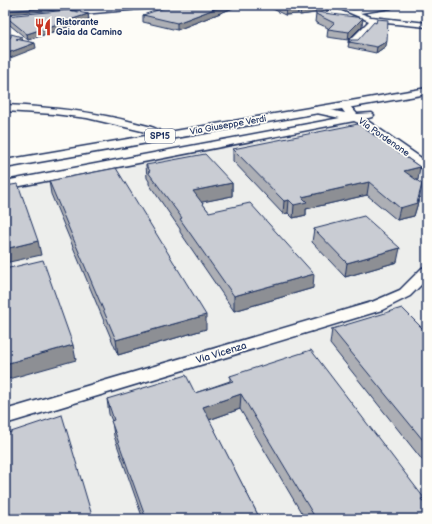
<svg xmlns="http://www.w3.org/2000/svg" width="432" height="524" font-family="'Balsamiq Sans',sans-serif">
  <rect width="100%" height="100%" fill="#fdfcf7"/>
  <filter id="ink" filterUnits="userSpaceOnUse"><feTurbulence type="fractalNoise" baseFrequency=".025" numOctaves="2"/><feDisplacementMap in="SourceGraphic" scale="8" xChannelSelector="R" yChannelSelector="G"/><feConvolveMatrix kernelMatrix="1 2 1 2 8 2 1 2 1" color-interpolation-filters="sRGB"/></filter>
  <g filter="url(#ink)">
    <path fill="#edeeec" d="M357 121 427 173V519H5V189Z"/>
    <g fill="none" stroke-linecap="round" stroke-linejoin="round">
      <g stroke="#1b2f5e" stroke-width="3">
        <path id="minor" d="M142 5H167L164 7 59 16 56 14 59 12Z
          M331 5H340L353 10 389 5 392 7 391 8 360 13 371 17 427 23V27L376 22 356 44H353L349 42 350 40 369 21Z
          M344 102 347 103 357 114 372 113 374 115 372 117 365 119 427 162V170L423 169 363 125 354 121 5 189V181L340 118 312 112 310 110 315 107 345 113 339 105Z
          M5 105C49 107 93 111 136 123 146 126 159 127 166 136L161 139 142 131 87 118 54 114 5 111Z
          M427 267V279L410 296 382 310 5 424V410L372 302 400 290 422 268Z"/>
      </g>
      <g stroke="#1b2f5e" stroke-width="3">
        <path id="major" d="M427 88V94L5 168V160Z"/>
      </g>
      <use href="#minor" fill="#fdfcf7" fill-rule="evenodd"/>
      <use href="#major" fill="#fdfcf7" fill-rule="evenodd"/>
    </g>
    <path fill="#adafb5" stroke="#1b2f5e" d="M265 5H327L329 6 328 11 317 12 362 26 348 40 327 37 328 28 315 22 316 13 300 15 298 14 285 15Z
      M233 8 177 30 143 22V15Z
      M88 14 89 20 28 40 5 21V16Z
      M349 42 386 46 376 53 348 47Z
      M233 149 418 180H416L420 196 414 216 397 220 367 195 306 209V215L293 218 288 213 283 214 233 161Z
      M146 165 232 183V196L201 202 209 212 313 288 234 311 180 232V229L149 184V181L147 178Z
      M49 181 206 329 118 355 51 194Z
      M314 229 397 262 345 277 312 242Z
      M332 329 427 333V466L330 344Z
      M230 376 423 501 427 519H305L240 409 209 420 260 519H143L114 436 112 421 109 414 107 399 195 393 230 381Z"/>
    <path fill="#8d8f94" stroke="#1b2f5e" d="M81 5H97V7L5 14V11Z
      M225 5H233V8L177 30V23Z
      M329 6 328 11 300 15 301 10Z
      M298 9V14L285 15 286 10Z
      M88 14 89 20 28 40 27 34Z
      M363 18 362 26 348 40 349 32Z
      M6 32 7 38H5V33Z
      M22 37 23 42 16 39Z
      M387 41 386 46 376 53 377 47Z
      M35 43 36 48 5 60V54Z
      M420 167 418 180 401 183 404 171Z
      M369 182 367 195 306 209V215L293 218 294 205 302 197Z
      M232 183V196L193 204V191Z
      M422 184 420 196 414 216 397 220 400 208Z
      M289 200 288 213 283 214 284 201Z
      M38 241 41 255 5 263V249Z
      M400 248 397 262 345 277 347 263Z
      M314 274 313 288 234 311V296Z
      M206 315V329L118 355 116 340Z
      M73 345 76 360 5 380V364Z
      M241 394 240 409 203 422V407Z"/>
    <path fill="#c9ccd3" stroke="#1b2f5e" d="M6 5H81L5 11V7H9Z
      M172 5H225L177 23 143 15Z
      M276 5H327L329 6 301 10 298 9 286 10Z
      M69 10 88 14 27 34 5 16Z
      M316 12 363 18 349 32 328 29 334 23 316 14Z
      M377 19 388 20 387 41 377 47 349 42 352 40H358L374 22 376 23Z
      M11 34 22 37 16 39 35 43 5 54V40L11 37Z
      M358 124 420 167 404 171 422 184 417 203 400 208 369 182 302 197 307 202 294 205 289 200 284 201 233 149Z
      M205 154 232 183 193 191 209 212 250 203 314 274 234 296 180 219 182 218 148 172 150 171 146 165Z
      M116 168 206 315 116 340 49 181Z
      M18 184 38 241 5 249V186Z
      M364 216 400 248 347 263 314 229Z
      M43 260 73 345 5 364V269Z
      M402 308 427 333V445L332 329Z
      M311 350 424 498 421 499 427 507V519H316L241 394 203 407 260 519H146L111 421 114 420 107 399 186 375 195 393 233 381 230 376Z
      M62 415 93 519H5V434Z"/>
  </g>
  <defs>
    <g id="restaurant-bare" transform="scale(1.38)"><path d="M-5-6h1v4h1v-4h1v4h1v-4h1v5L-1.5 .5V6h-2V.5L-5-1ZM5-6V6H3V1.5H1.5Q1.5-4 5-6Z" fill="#c8321e" stroke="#fdfcf7" stroke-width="2.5" paint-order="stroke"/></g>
  </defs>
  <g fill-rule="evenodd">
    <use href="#restaurant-bare" x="43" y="27"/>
  </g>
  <g text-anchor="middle" stroke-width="3.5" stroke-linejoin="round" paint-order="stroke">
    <g font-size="9" font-weight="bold" fill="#1b2f5e" stroke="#fdfcf7" text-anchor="start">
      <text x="56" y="25">Ristorante<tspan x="56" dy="10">Gaia da Camino</tspan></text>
    </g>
    <g font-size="9" fill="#1b2f5e" stroke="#fdfcf7">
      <text transform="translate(228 125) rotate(-10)" y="3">Via Giuseppe Verdi</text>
      <text transform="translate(384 137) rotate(35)" y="3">Via Pordenone</text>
    </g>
    <rect fill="#fdfcf7" stroke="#5f6c8c" stroke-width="1" x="145" y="129" width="30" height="14" rx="3"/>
    <g font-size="9" font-weight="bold" fill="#1b2f5e">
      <text x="160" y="139">SP15</text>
    </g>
    <g font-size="10" fill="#1b2f5e" stroke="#fdfcf7">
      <text transform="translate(221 352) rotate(-17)" y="4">Via Vicenza</text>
    </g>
  </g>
  <rect width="432" height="524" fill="none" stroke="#fdfcf7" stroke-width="20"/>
  <rect x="10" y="10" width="412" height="504" fill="none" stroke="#1b2f5e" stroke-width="1.5" filter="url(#ink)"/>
</svg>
